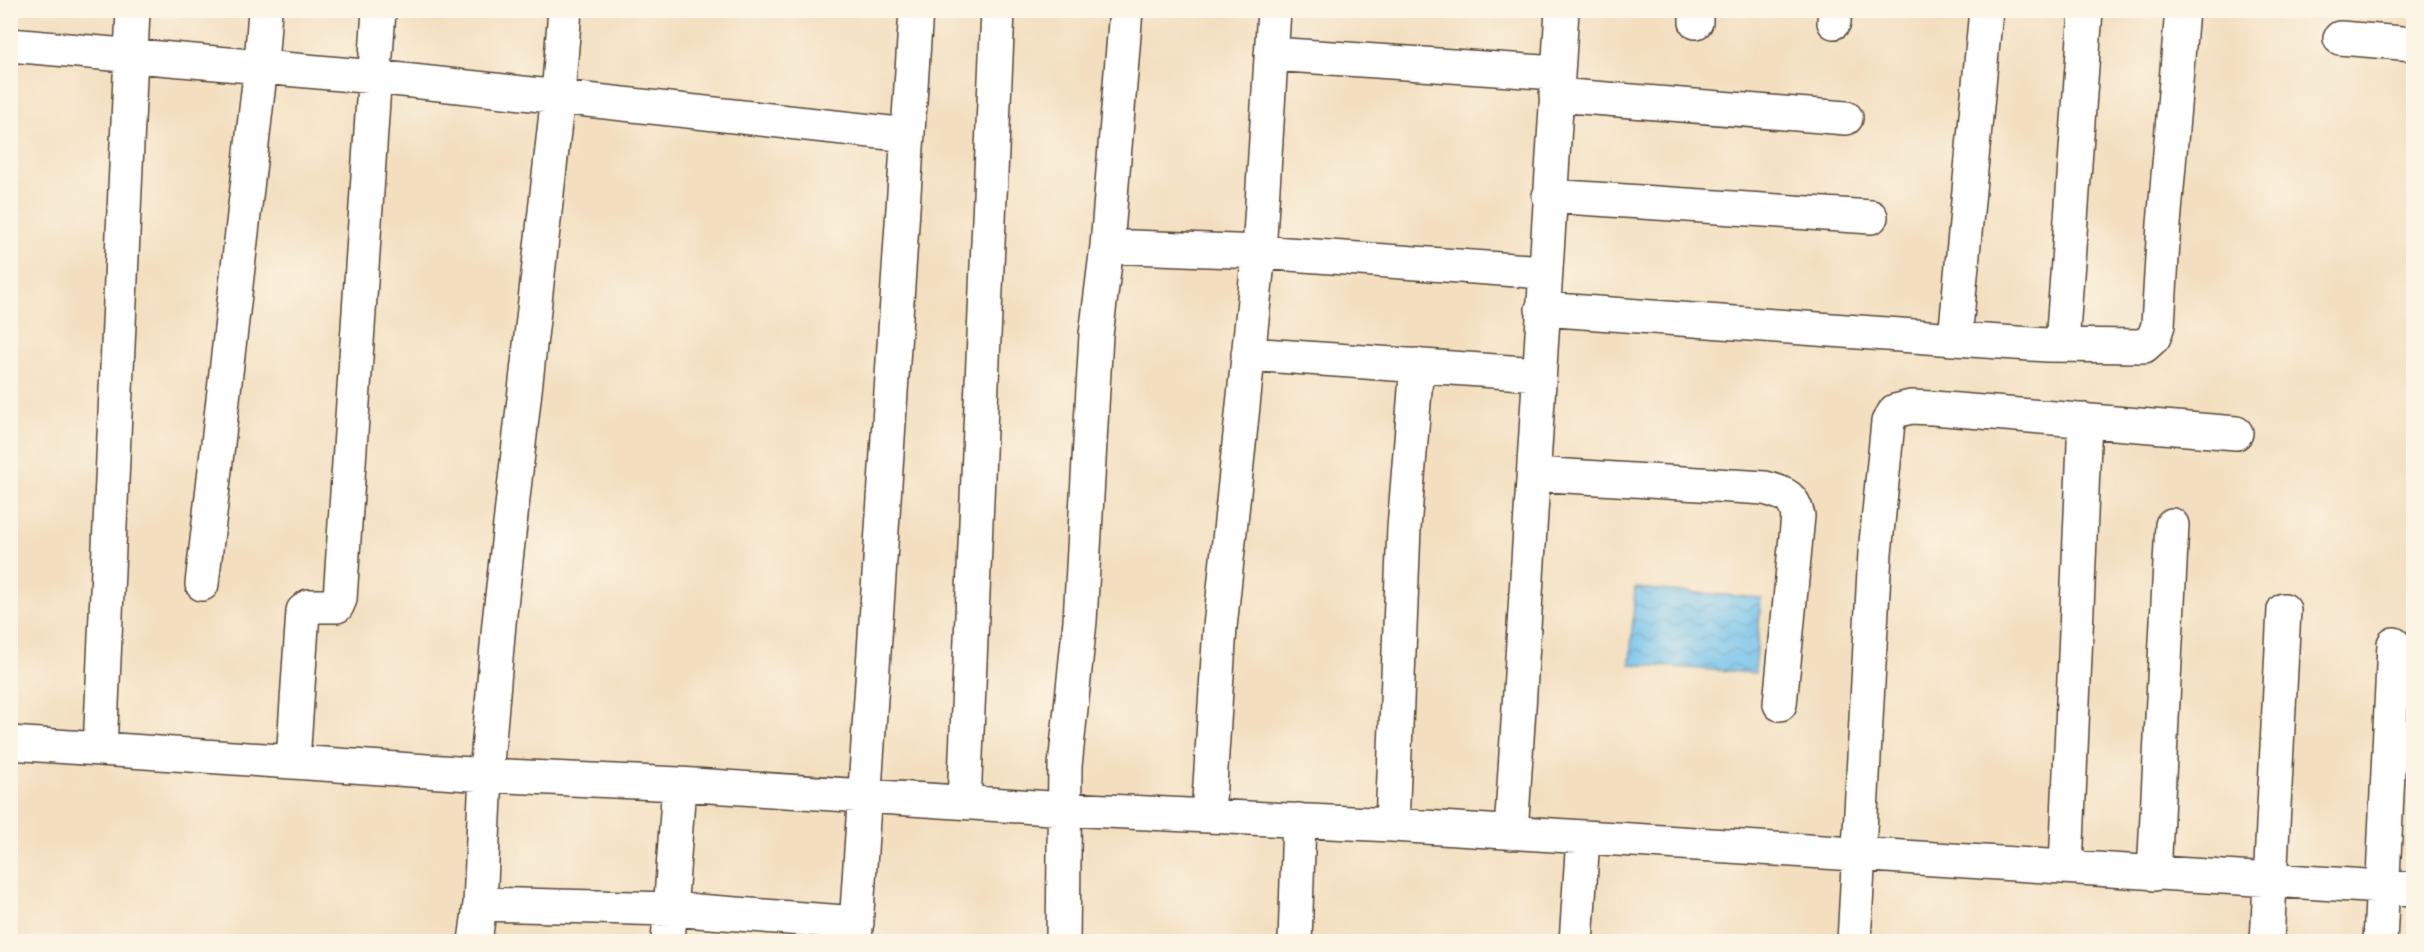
<svg xmlns="http://www.w3.org/2000/svg" width="2424" height="952" font-family="Delius,sans-serif">
  <defs>
    <pattern id="water-waves" width="16" height="10" patternUnits="userSpaceOnUse" patternTransform="scale(1.5)"><rect width="16" height="10" fill="#72c2ed"/><path d="M0 5q4-4 8 0t8 0" fill="none" stroke="#5f9ebf"/></pattern>
  </defs>
  <rect width="100%" height="100%" fill="#fcf5e5"/>
  <filter id="ink" filterUnits="userSpaceOnUse"><feTurbulence type="fractalNoise" baseFrequency=".0167" numOctaves="2"/><feDisplacementMap in="SourceGraphic" scale="12" xChannelSelector="R" yChannelSelector="G"/><feConvolveMatrix kernelMatrix="1 2 1 2 8 2 1 2 1" color-interpolation-filters="sRGB"/></filter>
  <filter id="wash" filterUnits="userSpaceOnUse"><feTurbulence type="fractalNoise" baseFrequency=".008" numOctaves="4" result="noise"/><feDisplacementMap in="SourceGraphic" scale="24" xChannelSelector="R" yChannelSelector="G"/><feGaussianBlur stdDeviation="1.35" result="paint"/><feColorMatrix in="noise" values="0 0 0 0 0 0 0 0 0 0 0 0 0 0 0 0 0 1.4 0 .05"/><feComposite in="paint" operator="in"/></filter>
  <g filter="url(#wash)">
    <rect width="100%" height="100%" fill="#f3dfc0"/>
    <path fill="url(#water-waves)" stroke="#567686" stroke-width="1.5" d="M1635 588 1761 598 1755 673 1630 664Z"/>
  </g>
  <g filter="url(#ink)">
    <g fill="none" stroke-linecap="round" stroke-linejoin="round">
      <g stroke="#574536" stroke-width="36">
        <path id="street" d="M133 10 100 749 486 775 679 784 1066 809 1392 825 2414 889
          M1696 22V10
          M1834 22 1835 10
          M2340 38 2414 44
          M10 45 375 77 908 135
          M1271 54 1557 73
          M1556 95 1846 118
          M1549 196 1871 217
          M1107 246 1259 252 1544 272
          M1542 309 1955 339 2047 345 2144 346 2154 337 2158 325 2164 224 2182 10
          M1955 339 1986 10
          M2062 345 2086 10
          M1248 354 1539 374
          M1534 474 1765 488C1785 494 1793 495 1798 516L1780 704
          M202 584 261 65 265 10
          M10 743 100 749
          M293 761 303 611 309 606H337L340 599 379 10
          M964 802 998 10
          M1208 816 1220 627 1259 252 1274 10
          M1392 825 1404 528 1417 365
          M1511 833C1529 559 1543 285 1562 10
          M2066 867 2085 420
          M2154 874 2172 525
          M480 904 670 909 857 923
          M475 942 480 904 486 775 499 623 558 95 565 10
          M668 942 679 784
          M855 942 916 10
          M1063 942 1065 766 1080 621 1096 335 1107 246 1126 10
          M1295 942 1299 820
          M1576 942 1583 838
          M1854 942 1875 553 1888 422 1895 411 1911 407 1933 408 2236 433
          M2267 942 2284 610
          M2380 942 2394 644"/>
      </g>
      <use href="#street" stroke="#fff" stroke-width="33"/>
    </g>
  </g>
  <rect width="2424" height="952" fill="none" stroke="#fcf5e5" stroke-width="36"/>
</svg>
